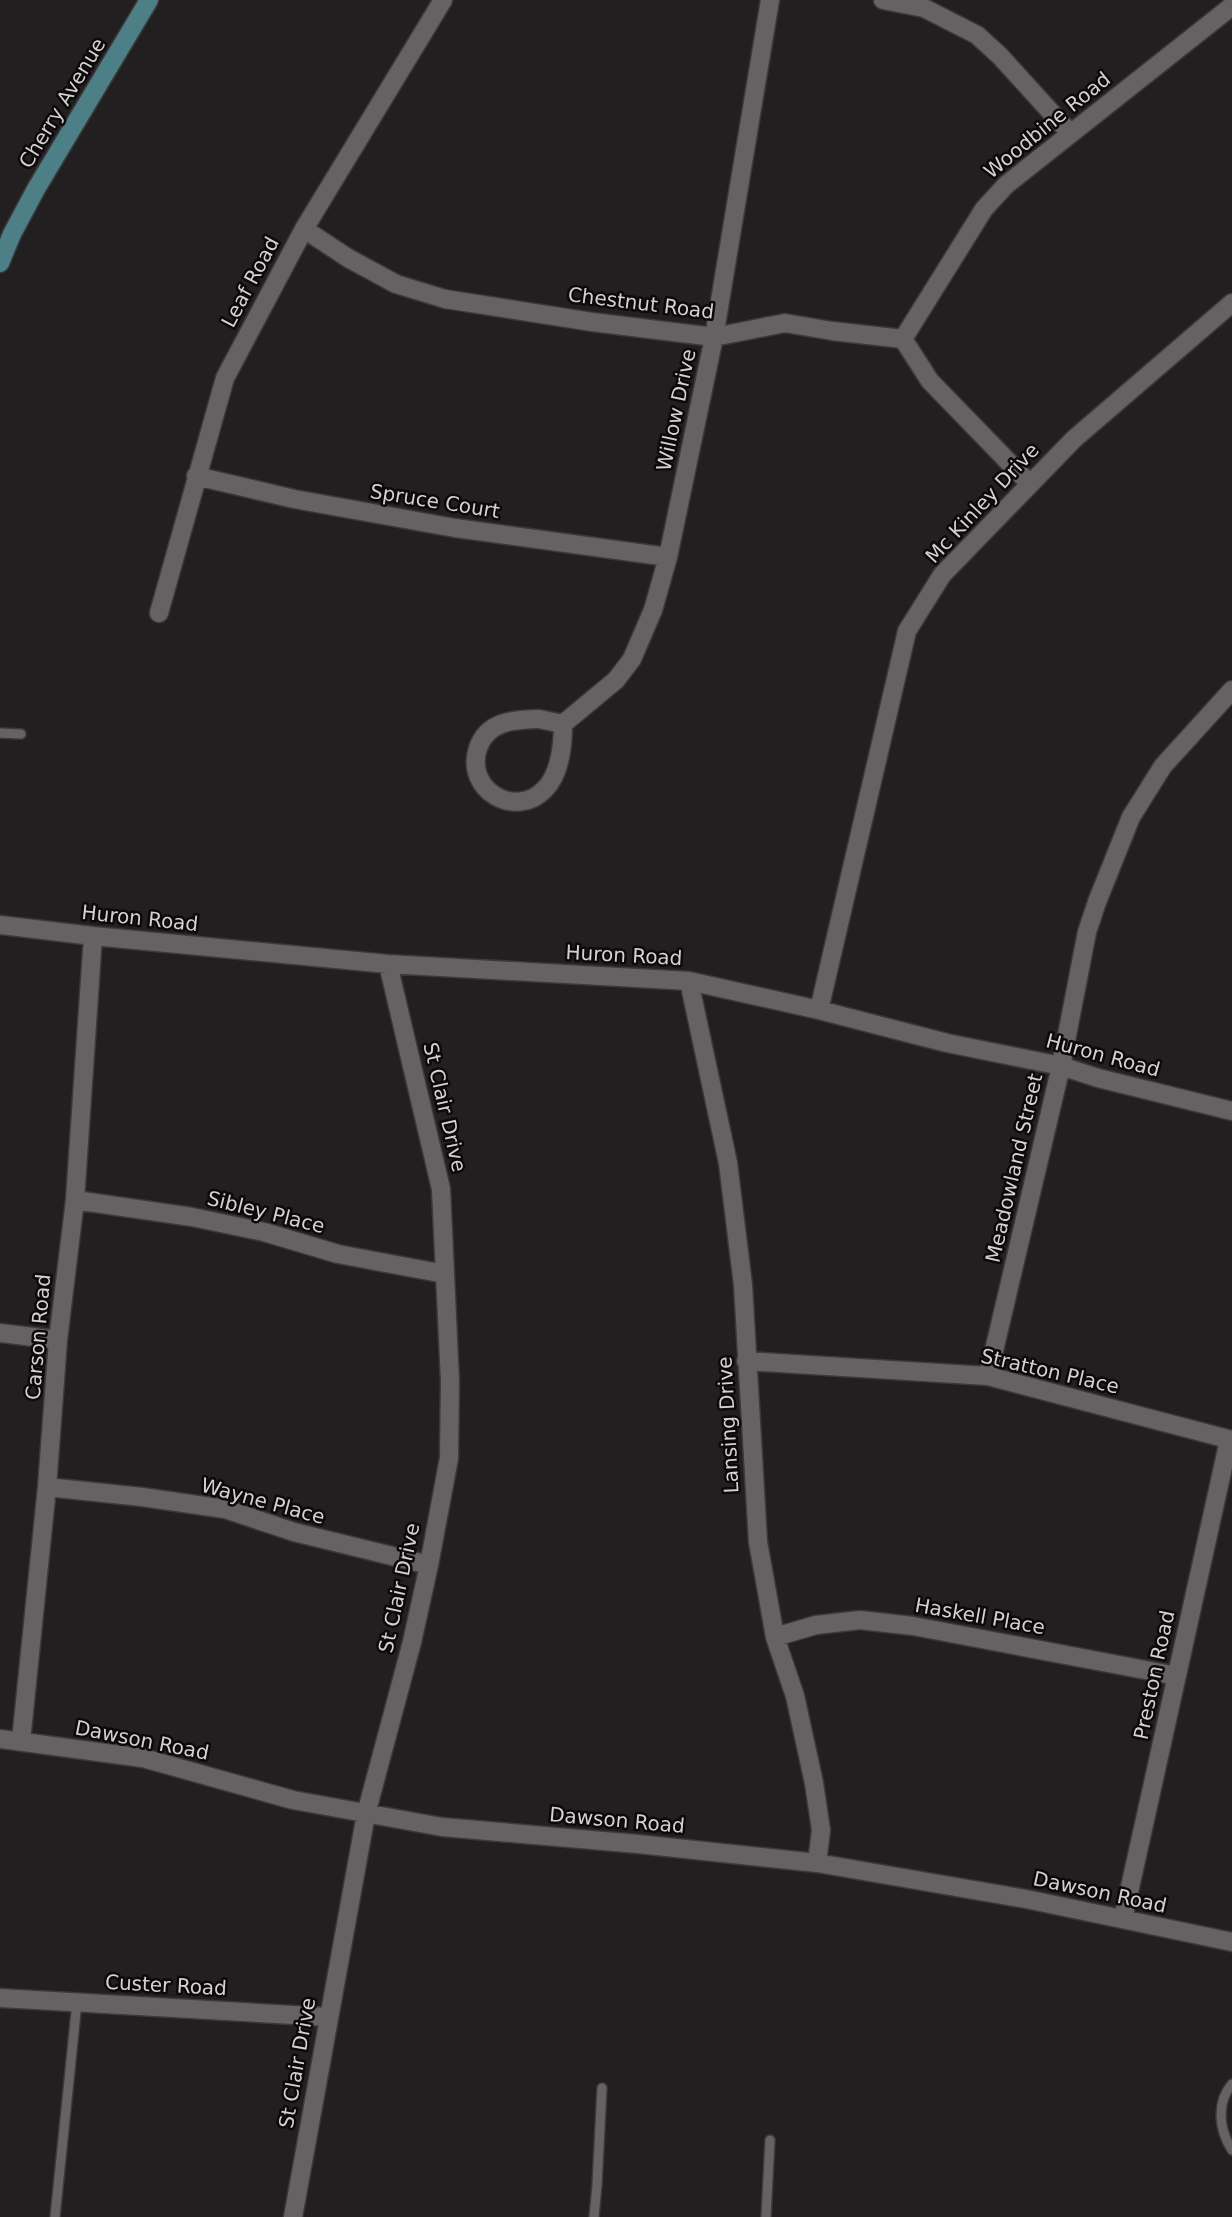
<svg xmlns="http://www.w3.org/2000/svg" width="1232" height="2217" font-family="'DejaVu Sans',sans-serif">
  <rect width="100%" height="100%" fill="#221f21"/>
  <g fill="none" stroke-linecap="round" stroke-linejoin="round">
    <g stroke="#3b393b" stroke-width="12">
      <path id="lane" d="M0 733 21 734
        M1232 2084C1216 2103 1219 2130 1232 2150
        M55 2217 77 2002
        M594 2217 597 2185 602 2088
        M766 2217 770 2140"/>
    </g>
    <g stroke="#3b393b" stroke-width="21">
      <path id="street" d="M883 0 924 8 977 35 1000 56 1070 133
        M304 229 348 258 396 284 445 299 592 322 714 337 785 323 832 331 903 339 930 381 1030 484
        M903 339 984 209 1006 185 1232 6
        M196 476 294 499 455 528 668 557
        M159 613 225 378 304 229 443 0
        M539 719 563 724C563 744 560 774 545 789 516 820 464 790 478 748 488 720 514 720 539 719Z
        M563 724 616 680 632 659 653 610 668 557 714 337 770 0
        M0 925 93 936 388 964 689 981 819 1010 947 1043 1061 1066 1098 1078 1232 1111
        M689 981 728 1163 743 1285 758 1542 775 1637 795 1696 814 1783 821 1830 817 1863
        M819 1010 907 631 942 575 1074 439 1232 303
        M75 1200 192 1217 264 1232 338 1254 445 1274
        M0 1333 58 1340
        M746 1361 988 1376 1232 1440
        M988 1376 1061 1066 1087 932 1097 902 1131 817 1163 766 1232 690
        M47 1487 142 1497 225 1509 294 1532 429 1565
        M775 1637 816 1625 860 1620 913 1626 1177 1676
        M0 1739 143 1758 293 1800 442 1827 638 1844 817 1863 1026 1899 1232 1942
        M21 1741 47 1487 58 1340 75 1200 93 936
        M1123 1919 1229 1440
        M0 1998 328 2017
        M293 2217 366 1814 412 1642 429 1565 449 1458 450 1381 441 1189 388 964"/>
    </g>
    <g stroke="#3b393b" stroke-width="21">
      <path id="primary" d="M0 263 12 234 36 189 149 0"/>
    </g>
    <use href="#lane" stroke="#656264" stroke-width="9"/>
    <use href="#street" stroke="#656264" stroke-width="18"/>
    <use href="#primary" stroke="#4c7f86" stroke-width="18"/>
  </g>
  <g text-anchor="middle" stroke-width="5" stroke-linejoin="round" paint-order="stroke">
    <g font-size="20" fill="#d3d1d2" stroke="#0b090a">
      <text transform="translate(62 103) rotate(-59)" y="7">Cherry Avenue</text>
      <text transform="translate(1047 125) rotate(-39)" y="7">Woodbine Road</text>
      <text transform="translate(250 282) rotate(-62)" y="7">Leaf Road</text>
      <text transform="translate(641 303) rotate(7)" y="7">Chestnut Road</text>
      <text transform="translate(676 410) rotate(-78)" y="7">Willow Drive</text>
      <text transform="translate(435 501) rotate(9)" y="7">Spruce Court</text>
      <text transform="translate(982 503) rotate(-47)" y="7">Mc Kinley Drive</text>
      <text transform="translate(140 918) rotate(6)" y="7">Huron Road</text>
      <text transform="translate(624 955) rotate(3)" y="7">Huron Road</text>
      <text transform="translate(1103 1055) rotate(15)" y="7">Huron Road</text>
      <text transform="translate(445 1107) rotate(77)" y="7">St Clair Drive</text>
      <text transform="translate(1014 1168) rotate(-77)" y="7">Meadowland Street</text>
      <text transform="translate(266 1212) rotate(14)" y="7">Sibley Place</text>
      <text transform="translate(38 1337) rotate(-85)" y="7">Carson Road</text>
      <text transform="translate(1050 1371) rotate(13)" y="7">Stratton Place</text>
      <text transform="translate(728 1425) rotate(-93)" y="7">Lansing Drive</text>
      <text transform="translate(263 1501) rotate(15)" y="7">Wayne Place</text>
      <text transform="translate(399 1588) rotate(-78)" y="7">St Clair Drive</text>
      <text transform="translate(980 1616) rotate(10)" y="7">Haskell Place</text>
      <text transform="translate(1154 1675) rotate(-78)" y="7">Preston Road</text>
      <text transform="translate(142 1740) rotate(11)" y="7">Dawson Road</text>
      <text transform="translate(617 1820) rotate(5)" y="7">Dawson Road</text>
      <text transform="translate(1100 1892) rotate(12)" y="7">Dawson Road</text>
      <text transform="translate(166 1985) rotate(3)" y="7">Custer Road</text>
      <text transform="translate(297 2063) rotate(-80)" y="7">St Clair Drive</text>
    </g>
  </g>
</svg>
